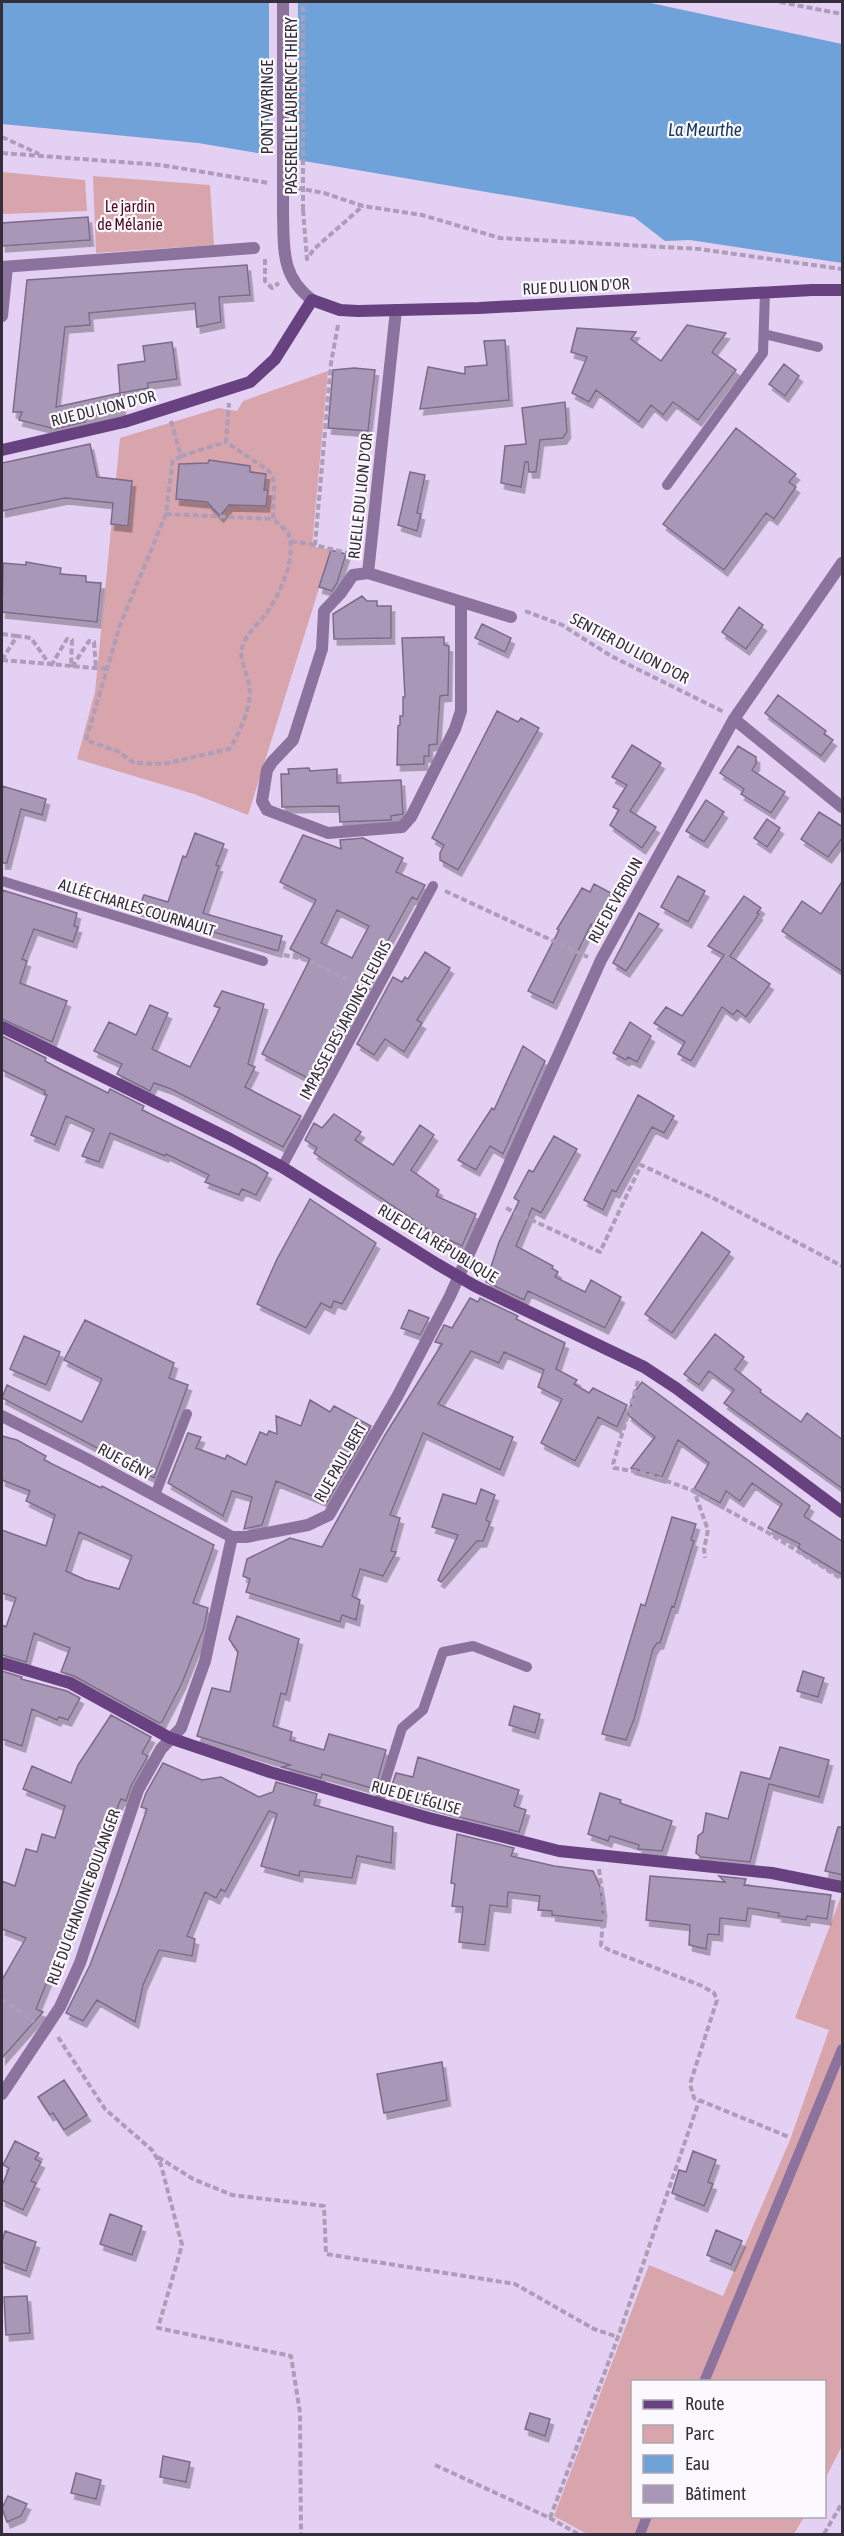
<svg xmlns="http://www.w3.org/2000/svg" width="844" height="2536" font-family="'Asap Condensed',sans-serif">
  <defs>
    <filter id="shadow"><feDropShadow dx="3.5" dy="6" stdDeviation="0" flood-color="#0004"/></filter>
  </defs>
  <rect width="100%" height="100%" fill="#e4d0f2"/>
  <path fill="#d7a5ab" d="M2 172 85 180 87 211 2 214Z
    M93 176 210 185 214 245 96 253Z
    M328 371 312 546 331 550 248 815 194 794 77 759 95 692 120 438 219 408 237 411 243 401Z
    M842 1894V2446L825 2479 824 2382H632V2516L804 2517 794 2534H587L554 2516 649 2265 723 2296 790 2140 829 2030 795 2018Z"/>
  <path fill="#6fa2d9" d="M2 2H646L842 44V263L690 240 665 241 634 217 198 143 2 124Z"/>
  <path fill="#e4d0f2" d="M269 2H298L297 163 269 158Z"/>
  <path fill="#a997b7" stroke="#7d6b8a" stroke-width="1.5" fill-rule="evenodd" filter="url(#shadow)" d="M88 217 90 240 2 246V223Z
    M247 265 250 295 219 297 221 322 197 327 195 303 89 313 90 325 65 327 56 407 120 393 118 365 145 361 143 346 172 342 177 379 148 383V388L120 393 122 410 84 418 85 422 55 429 19 420 22 412H13L27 280Z
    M687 325 726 333 712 352 736 370 698 420 673 402 663 415 651 405 639 422 596 390 589 402 572 393 587 357 571 352 577 328 636 332 631 339 661 361Z
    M505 340 509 400 420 409 428 367 465 374V367L487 365 484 341Z
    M784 364 799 376 785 396 769 384Z
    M354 368 375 370 368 431 328 428 333 370Z
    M565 402 567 432 563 438 540 440 536 472H529L528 462H525L521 487 501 483 505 446 526 444 522 408Z
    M736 428 796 474 789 482 796 487 774 519 766 513 724 570 663 524Z
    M90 444 97 477 132 481 128 526 111 524 113 503 65 498 2 511V463Z
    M209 460 250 466V472L266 474 264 490H268L266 506 229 505 220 516 207 502 176 499 179 464 208 463Z
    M410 472 425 475 417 513 421 514 417 531 398 525Z
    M331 550 346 554 337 583 332 591 319 587Z
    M26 562 61 568 60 574 86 576V582L101 583 97 622 2 612 3 563 26 565Z
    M362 596 367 601H377V606H391V638L334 639 333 614Z
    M739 607 763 625 746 649 722 632Z
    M482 624 511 638 505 652 475 638Z
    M444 637V645L449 646 448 695 440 696 437 744 429 745V756H424V764L397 765 398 726 400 725V716H403V697H405L402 638Z
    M778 695 826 731 824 734 833 740 821 756 765 713Z
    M497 711 518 722 521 718 539 728 458 870 440 860V853L444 845 432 838Z
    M632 745 661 763 630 811 656 827 642 848 610 825 619 810 613 807 627 785 612 777Z
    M738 746 756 757V764L752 770 785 792 771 813 741 794 744 789 720 773Z
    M309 768 310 771 337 769V783L401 780 403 814 391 816V820L340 822 339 806 282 807 281 774H289L288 769Z
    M2 786 46 799 42 815 21 809 7 863H2Z
    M706 800 724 812 704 842 686 831Z
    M819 812 843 827V837L828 857 801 839Z
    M767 819 780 828 767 847 754 838Z
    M195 833 224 844 216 865 219 866 203 913 282 936 278 951 138 910 144 895 168 902 183 856 186 857Z
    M303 835 341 849 340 840 363 838 403 858 396 872 425 885 417 900 412 897 373 968 379 971 317 1083 262 1054 310 959 290 949 316 900 280 882ZM337 910 369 926 352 958 321 943Z
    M678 876 705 891 688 922 661 907Z
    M843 880V972L782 931 802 901 821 914Z
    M594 884 611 893 608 902 610 903 600 922 596 920 593 925 591 924 553 1003 528 991 559 930 557 929 582 888 590 892Z
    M2 890 77 913 74 926 78 927 73 942 34 929 22 959 27 961 20 983 67 1001 52 1042 2 1019Z
    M744 896 761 908 757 913 759 914 730 956 770 984 746 1017 737 1010 733 1015 722 1007 691 1061 678 1054 685 1042 654 1023 666 1007 682 1016 724 955 708 946Z
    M639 913 659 924 626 971 613 963Z
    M425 952 450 968 417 1020 422 1023 404 1052 385 1039 374 1055 357 1044 393 977 402 982 405 977 408 979Z
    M222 991 264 1004 248 1064 255 1067 245 1087 301 1116 283 1147 171 1089 154 1083 150 1091 117 1074 122 1064 94 1051 109 1022 136 1035 150 1005 168 1013 152 1049 190 1067 220 1008 214 1006Z
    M630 1022 651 1036 637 1062 628 1057 626 1060 613 1053Z
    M2 1036 46 1058 45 1061 60 1069 108 1093 110 1089 144 1106 142 1110 255 1165 268 1173 256 1195 242 1189 239 1195 205 1182 209 1175 166 1154 165 1156 110 1133 99 1162 82 1156 94 1129 66 1116 55 1145 31 1135 47 1095 44 1094 45 1091 2 1070Z
    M523 1046 545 1061 503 1154 490 1146 476 1170 458 1160 492 1108 494 1110Z
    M638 1095 674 1116 664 1133 652 1127 616 1192 612 1190 603 1210 584 1200Z
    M334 1114 361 1132 355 1140 393 1165 420 1125 434 1135 411 1170 439 1190 436 1196 476 1214 462 1246 432 1232 314 1153 317 1148 305 1140 314 1123 322 1128Z
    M554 1136 577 1149 541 1213 532 1208 516 1246 553 1266 552 1268 558 1272 555 1277 585 1292 591 1280 621 1297 605 1328 528 1291 524 1300 486 1282 499 1242 519 1201 514 1198 529 1170 533 1172Z
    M310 1199 376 1243 342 1304 334 1301 331 1308 321 1303 306 1328 257 1304 277 1259Z
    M702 1232 730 1252 672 1333 645 1314Z
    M470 1298 478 1302 480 1298 518 1316 516 1319 565 1343 556 1369 577 1380 574 1384 589 1393 593 1388 627 1405 617 1427 598 1417 575 1461 541 1443 562 1399 538 1387 544 1370 504 1352 499 1363 471 1351 438 1404 513 1437 500 1470 423 1433 390 1515 400 1518 391 1551 396 1552 383 1576 360 1569 352 1596 360 1600 356 1620 342 1615 340 1622 246 1592 250 1579 243 1576 247 1559 290 1538 322 1547 385 1435 442 1344 435 1342 444 1325 452 1328Z
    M409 1310 429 1318 420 1335 401 1328Z
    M85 1320 174 1363 169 1378 188 1385 154 1478 2 1398 7 1385 82 1422 102 1379 64 1360Z
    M715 1334 744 1357 735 1369 761 1390 760 1392 801 1422 807 1413 843 1440V1489L724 1403 734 1390 709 1371 699 1385 684 1374Z
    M24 1336 60 1352 46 1385 10 1369Z
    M642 1382 810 1506 804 1516 843 1542V1575L798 1548 800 1544 768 1528 782 1504 752 1483 740 1501 726 1491 720 1503 694 1489 709 1463 678 1440 662 1477 631 1468 655 1437 628 1415 635 1391Z
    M310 1400 330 1412 334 1406 371 1426 327 1502 276 1481 262 1525 244 1529 252 1497 232 1491 223 1516 168 1483 188 1433 201 1437 196 1448 225 1459 227 1455 246 1465 260 1432 267 1435 269 1431 277 1434 276 1416 301 1426Z
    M2 1436 17 1440 46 1456 44 1460 101 1488 102 1486 214 1545 193 1603 208 1608 204 1628 182 1683 162 1722 159 1723 74 1676 61 1672 70 1648 54 1642 34 1633 26 1662 2 1655V1625L6 1627 16 1598 2 1593V1530L46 1546 55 1515 26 1501 30 1491 2 1480ZM79 1532 132 1556 119 1589 86 1580 66 1571Z
    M481 1489 495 1495 486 1520 490 1522 483 1541H477L441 1582 438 1580 458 1535 432 1527 443 1494 476 1504Z
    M672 1517 696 1524 691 1540 694 1541 674 1607 672 1606 660 1643H657L653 1649 634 1719 626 1740 602 1734 641 1604 645 1606Z
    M237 1616 299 1639 286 1695 281 1693 273 1726 292 1732 290 1740 324 1750 329 1734 386 1750 375 1789 322 1774 321 1778 282 1767 290 1765 197 1736 212 1688 230 1692 238 1652 229 1639Z
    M2 1671 22 1677 21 1679 67 1691 80 1698 68 1720 59 1717 57 1720 32 1709 22 1746 2 1739Z
    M803 1671 824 1678 818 1697 797 1691Z
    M514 1706 540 1714 535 1733 509 1725Z
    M111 1715 151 1737 142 1753 148 1756 131 1786 126 1801 121 1799 36 2009 43 2012 2 2058V1980L26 1938 2 1929V1881L15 1886 26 1849 37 1852 42 1834 55 1838 65 1806 23 1789 32 1766 71 1783 78 1765Z
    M780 1747 829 1760 819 1797 769 1784 750 1862 701 1857 696 1853 698 1836 703 1832 706 1813 728 1819 741 1772 770 1779Z
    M418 1757 519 1790 514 1806 526 1810 519 1832 459 1817V1813L389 1794 396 1773 413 1777Z
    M163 1763 202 1780 221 1777 259 1797 273 1792 276 1782 317 1794 314 1805 393 1827 391 1863 357 1856 352 1878 300 1871 299 1876 261 1866 277 1814 269 1811 225 1892 221 1889 216 1898 205 1892 187 1936 195 1939 192 1956 159 1950 143 1985 135 2022 97 2000 83 2021 66 2013 90 1965 118 1892 147 1809 141 1807 146 1793Z
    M600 1793 621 1800 620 1803 672 1821 662 1851 638 1849 639 1845 610 1836 608 1841 588 1834Z
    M838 1827H843V1875L825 1871Z
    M457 1834 514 1848 511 1856 554 1866 593 1871 600 1887 603 1910 602 1921 552 1915V1911L538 1910 540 1896 508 1892 507 1907 490 1905 485 1945 459 1942 463 1907 452 1906 455 1884 451 1883Z
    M650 1876 725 1882 719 1876 746 1879 744 1885 831 1895 827 1919 807 1916 806 1920 778 1916 779 1913 748 1908 746 1921 720 1918 719 1935 708 1934 706 1949 689 1945 690 1925 646 1920Z
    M442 2062 447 2100 384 2113 377 2074Z
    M64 2080 87 2115 64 2130 53 2113 50 2115 38 2097Z
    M15 2141 39 2153 35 2159 41 2162 31 2181 36 2183 23 2210 2 2200V2186L9 2168 3 2165Z
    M693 2151 716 2160 708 2182 713 2184 704 2206 672 2193 679 2170 686 2172Z
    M110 2214 142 2226 132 2255 100 2244Z
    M716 2230 742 2241 731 2265 707 2255Z
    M5 2231 36 2242 26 2271 2 2262V2242Z
    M27 2296 30 2333 6 2335 4 2297Z
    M530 2413 550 2419 545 2436 525 2429Z
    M163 2456 190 2462 186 2482 160 2477Z
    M76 2473 101 2480 96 2499 71 2493Z
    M8 2496 27 2504 21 2516 7 2522 2 2508Z"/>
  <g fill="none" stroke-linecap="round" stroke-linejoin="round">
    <path stroke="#ad9db8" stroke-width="4" stroke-dasharray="6 3" stroke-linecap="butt" d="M780 2 842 14
      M2 137 39 154
      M2 153 161 165 269 183
      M297 188 324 193 363 206 422 215 500 238 699 249 842 269
      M303 210 307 259 314 249 363 206
      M265 259V281L272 288 279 283
      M338 325 331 363 315 545 355 555
      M171 421 181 456 173 461 172 465 166 514 273 519 274 488 273 478 269 471 226 442 229 403
      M181 456 226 442
      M166 514 120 625 86 740 119 752 134 763 163 764 229 749C240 734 253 703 249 684 247 673 239 660 242 648 246 632 260 623 268 611 282 590 297 556 288 532L273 519
      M291 541 315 545
      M525 611 562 625 611 656 724 712
      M2 634 17 636
      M2 660 107 669
      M2 660 17 636 31 638 50 665
      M51 666 67 639 72 640 71 667
      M72 667 89 641 94 642 96 668
      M445 891 588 957
      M275 953 307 960 363 987
      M506 1208 600 1252 641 1165 715 1199 842 1266
      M638 1381 613 1464 614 1468 645 1473 694 1491 708 1530 704 1549 705 1558
      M695 1492 767 1532 842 1579
      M599 1869 604 1905 601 1945 609 1950 702 1986 714 1993 717 2000 690 2084 694 2098 789 2137
      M2 1999 34 2022
      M58 2037 105 2109 152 2150 161 2165 182 2245 158 2328 291 2356 300 2413 301 2534
      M158 2157 193 2179 232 2195 324 2206 326 2254 515 2284 594 2329 618 2337
      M435 2465 550 2518 578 2534
      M550 2518 618 2337 699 2101
      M824 2534 842 2503"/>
    <path stroke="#8c739e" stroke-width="10" d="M764 334 818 347
      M667 485 763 353 765 292
      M2 881 263 961
      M282 1167 433 886
      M155 1495 187 1414
      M378 1804 402 1728 423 1710 443 1652 473 1646 527 1667
      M704 2382 842 2049
      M640 2534 647 2516"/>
    <path stroke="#8c739e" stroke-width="12" d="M2 267 254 248
      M396 310 368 573 511 617
      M2 316 7 267
      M368 573 353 575 340 594 324 611 322 649 293 740 272 762 267 770 262 801 267 810 328 833 402 827 411 817 455 729 461 711V602
      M734 719 842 807
      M2 1416 85 1458 232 1537
      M232 1537H246L308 1525 329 1515 397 1397 450 1296 601 960 734 719 842 563
      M2 2094 60 2007 80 1963 138 1790 161 1749 181 1728 205 1661 232 1537"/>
    <path stroke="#8c739e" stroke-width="12" d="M283 213C284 250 281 276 312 300"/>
    <path stroke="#674180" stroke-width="12" d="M2 450 124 422 250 382 275 359 312 300 340 310 358 311 479 308 812 290H842
      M2 1027 230 1139 282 1167 437 1264 475 1286 644 1367 676 1388 842 1512
      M2 1663 70 1683 170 1738 270 1772 429 1818 559 1851 772 1873 842 1887"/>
    <path stroke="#ad9db8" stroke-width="4" stroke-dasharray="6 3" stroke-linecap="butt" d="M303 210V2"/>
    <path stroke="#8c739e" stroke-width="12" d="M283 2V213"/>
  </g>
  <g text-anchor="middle" stroke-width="4.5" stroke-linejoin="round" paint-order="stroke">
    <g font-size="16" fill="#342d3a" stroke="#fbf9fd">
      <text transform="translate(291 106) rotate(-90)" y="6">PASSERELLE LAURENCE THIERY</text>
      <text transform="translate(267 107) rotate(-90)" y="6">PONT VAYRINGE</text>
      <text transform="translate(576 286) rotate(-3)" y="6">RUE DU LION D'OR</text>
      <text transform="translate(103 408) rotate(-14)" y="6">RUE DU LION D'OR</text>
      <text transform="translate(360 496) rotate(-84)" y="6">RUELLE DU LION D'OR</text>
      <text transform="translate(630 648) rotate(28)" y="6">SENTIER DU LION D'OR</text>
      <text transform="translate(615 900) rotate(-61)" y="6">RUE DE VERDUN</text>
      <text transform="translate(137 907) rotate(17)" y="6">ALLÉE CHARLES COURNAULT</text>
      <text transform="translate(345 1020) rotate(-62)" y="6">IMPASSE DES JARDINS FLEURIS</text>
      <text transform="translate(438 1243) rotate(31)" y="6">RUE DE LA RÉPUBLIQUE</text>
      <text transform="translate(125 1461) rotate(28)" y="6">RUE GÉNY</text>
      <text transform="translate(340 1462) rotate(-60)" y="6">RUE PAUL BERT</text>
      <text transform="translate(416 1797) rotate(15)" y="6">RUE DE L'ÉGLISE</text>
      <text transform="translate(83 1897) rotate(-70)" y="6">RUE DU CHANOINE BOULANGER</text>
    </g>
    <g font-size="16" fill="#540c20" stroke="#fbf9fd">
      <text x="130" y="212">Le jardin<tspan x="130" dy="18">de Mélanie</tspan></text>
    </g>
    <g font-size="18" font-style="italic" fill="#13385d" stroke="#fbf9fd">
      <text x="705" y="136">La Meurthe</text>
    </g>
  </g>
  <rect width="844" height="2536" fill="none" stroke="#342d3a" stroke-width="6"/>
  <rect x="631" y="2380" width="195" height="138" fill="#fbf9fd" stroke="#aba7af" stroke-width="1.5"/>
  <rect x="643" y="2400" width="30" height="9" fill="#674180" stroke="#aba7af" stroke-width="1.5"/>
  <text x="685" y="2410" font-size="18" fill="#342d3a">Route</text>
  <rect x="643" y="2425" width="30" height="18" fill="#d7a5ab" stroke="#aba7af" stroke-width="1.5"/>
  <text x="685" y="2440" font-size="18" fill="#342d3a">Parc</text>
  <rect x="643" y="2455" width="30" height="18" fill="#6fa2d9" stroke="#aba7af" stroke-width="1.5"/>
  <text x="685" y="2470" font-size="18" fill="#342d3a">Eau</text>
  <rect x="643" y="2485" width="30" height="18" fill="#a997b7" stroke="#aba7af" stroke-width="1.5"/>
  <text x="685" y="2500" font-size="18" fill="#342d3a">Bâtiment</text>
</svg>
